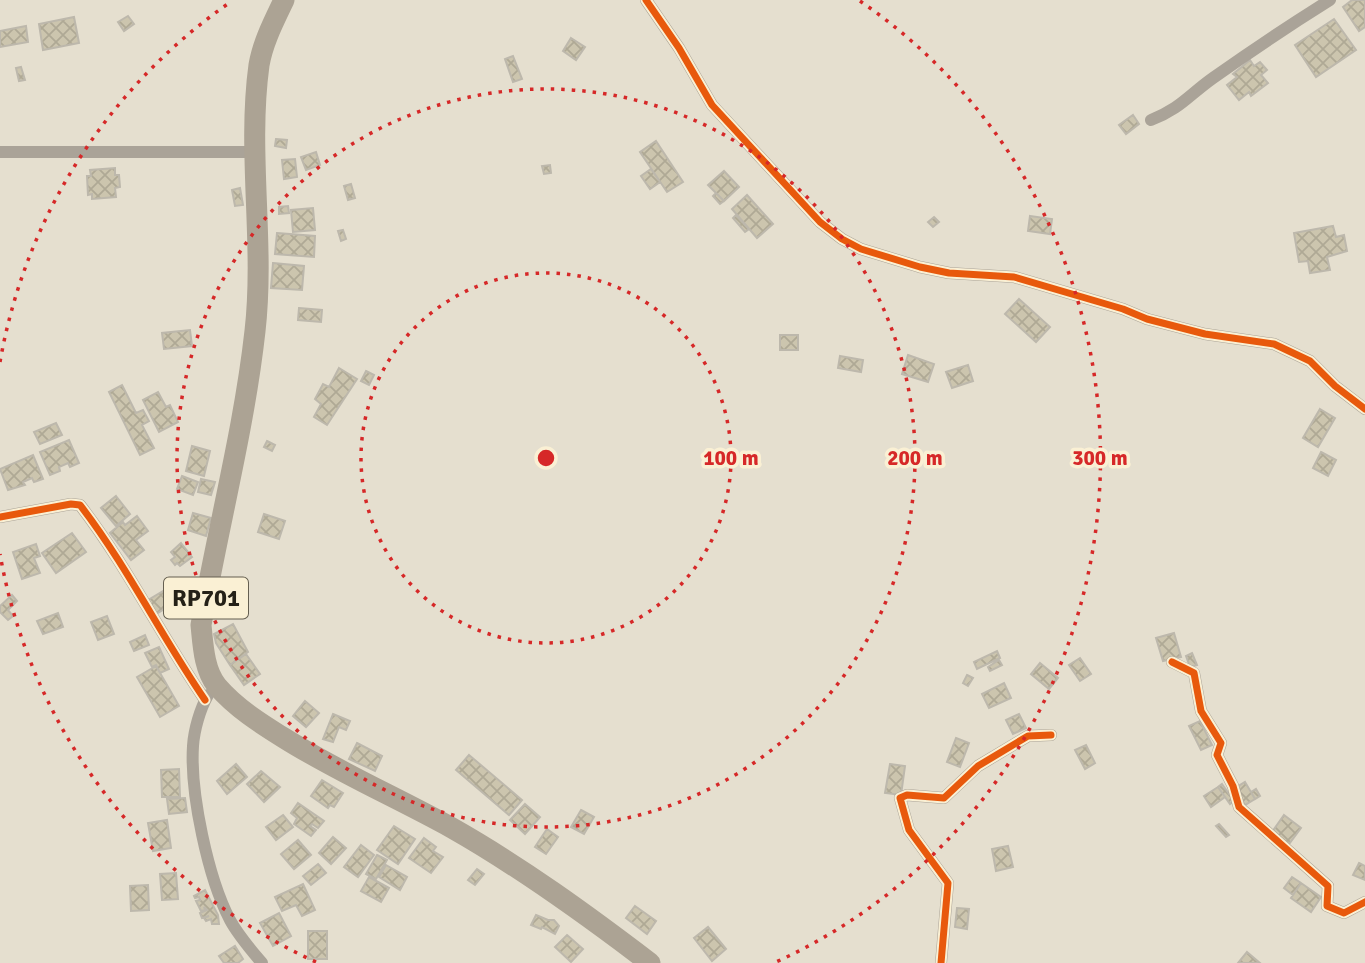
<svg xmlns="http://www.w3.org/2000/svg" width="1365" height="963" font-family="Signika,sans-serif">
  <defs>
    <pattern id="building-cross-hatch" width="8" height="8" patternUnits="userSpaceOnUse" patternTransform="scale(1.75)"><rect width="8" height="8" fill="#ccc5ae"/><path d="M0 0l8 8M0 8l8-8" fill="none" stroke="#afa995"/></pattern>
  </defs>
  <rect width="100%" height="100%" fill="#e5dfcf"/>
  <path fill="url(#building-cross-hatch)" stroke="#bdb8ac" stroke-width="2" d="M1352 0H1365V27L1359 31 1343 7Z
    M128 16 134 24 124 31 118 22Z
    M74 17 79 43 43 50 39 24Z
    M1334 19 1356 50 1316 77 1295 45Z
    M26 26 28 42 0 47V31Z
    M571 38 585 47 576 60 563 51Z
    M513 56 522 79 513 82 505 59Z
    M1250 60 1254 66 1260 62 1267 70 1261 75 1268 83 1251 96 1249 92 1239 100 1227 85 1237 77 1233 74Z
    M21 67 25 80 19 81 16 68Z
    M1133 115 1139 124 1126 134 1119 125Z
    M276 139 287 140 286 148 275 146Z
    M656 141 683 182 667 192 640 152Z
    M316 152 320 165 306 170 301 157Z
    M295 159 297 177 284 179 282 160Z
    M550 165 551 173 544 174 542 166Z
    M115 168V175H119L120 187 115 188 116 197 92 199V194L88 195 87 176H91L90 170Z
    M651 169 660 182 650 189 641 176Z
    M724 171 739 187 724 201 708 185Z
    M351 184 355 198 348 200 344 186Z
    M240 188 243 205 235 206 232 190Z
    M716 193 724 201 720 204 713 196Z
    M747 195 773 224 757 238 732 209Z
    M288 206 289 213 279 214V207Z
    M313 208 315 230 293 232 291 210Z
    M736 215 749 229 745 232 733 218Z
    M1030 216 1052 219 1050 234 1028 231Z
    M934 217 939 222 933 227 928 222Z
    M1333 226 1336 237 1344 235 1347 251 1327 257 1330 270 1310 273 1308 261 1299 262 1294 233Z
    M343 230 346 239 341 241 338 231Z
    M277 233 315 236 314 257 275 254Z
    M273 263 304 266 302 290 271 288Z
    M1019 299 1050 327 1036 342 1005 314Z
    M299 308 322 310 321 322 298 320Z
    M190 330 192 346 164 349 162 333Z
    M780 335H798V350H780Z
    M908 355 934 364 928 382 902 374Z
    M840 356 863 360 861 372 838 368Z
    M968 365 973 381 952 388 946 372Z
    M339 368 357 379 327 425 314 417 321 404 315 399 323 384 329 387Z
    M366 371 374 375 369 385 361 381Z
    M122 385 136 413 143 410 149 421 142 425 154 448 140 455 109 392Z
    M158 392 166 407 170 405 178 422 159 432 143 400Z
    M1320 409 1335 418 1318 447 1303 438Z
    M56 423 62 435 40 444 34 432Z
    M69 440 79 463 70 467 68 463 59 467 60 471 50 475 40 452Z
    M267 441 275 445 272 451 264 447Z
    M192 446 210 451 204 476 186 471Z
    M1321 452 1336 460 1328 476 1313 468Z
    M33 455 43 479 34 482 32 478 23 482 25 485 8 490 0 469Z
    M182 476 198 482 193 495 177 489Z
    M201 479 215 482 211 495 198 492Z
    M116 496 130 514 116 526 101 508Z
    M193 513 211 518 206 536 188 530Z
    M264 514 285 521 279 539 258 532Z
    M137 516 148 531 136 540 144 550 131 560 110 533 123 522 125 525Z
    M72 533 86 552 56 573 42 553Z
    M181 543 192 557 180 566 177 563 175 565 171 560 175 557 171 552Z
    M36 544 40 556 34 558 40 573 22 579 13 552Z
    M170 587 178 601 156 614 148 600Z
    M12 595 17 601 8 610 13 616 8 620 0 612V606Z
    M58 613 63 627 43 634 37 621Z
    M107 616 114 634 98 640 91 622Z
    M233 624 248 652 230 665 216 643 214 634Z
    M1174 633 1181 657 1163 661 1156 638Z
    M145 635 149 645 134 651 130 642Z
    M159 647 169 669 160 673 156 665 152 667 145 653Z
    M997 651 1000 658 977 669 974 662Z
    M1192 653 1197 665 1190 667 1186 656Z
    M246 654 260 674 244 685 230 665Z
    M1080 658 1091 674 1080 681 1069 665Z
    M999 660 1002 665 990 671 988 667Z
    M1040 663 1058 678 1049 689 1031 674Z
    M156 666 179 706 160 717 137 677Z
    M967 675 973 678 968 686 963 683Z
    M1004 683 1011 698 989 708 982 694Z
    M305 701 319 713 306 727 293 716Z
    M333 714 350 721 346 730 339 727 333 742 323 739Z
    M1019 714 1026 728 1013 734 1006 720Z
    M1200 721 1212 745 1201 750 1189 726Z
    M956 738 969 743 960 767 947 762Z
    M357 743 382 756 375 771 349 759Z
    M1086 745 1095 763 1085 769 1075 750Z
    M469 755 522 800 509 815 456 770Z
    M236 764 247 777 227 794 217 781Z
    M890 764 905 766 901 795 885 793Z
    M179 769 180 797H162L161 770Z
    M261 771 280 787 264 802 247 784Z
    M322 780 343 793 334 807 330 805 328 808 311 796Z
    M1245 782 1255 799 1245 805 1235 788Z
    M1222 784 1234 801 1230 804 1218 787Z
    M1218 787 1225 797 1211 807 1204 796Z
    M1256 789 1260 796 1255 799 1251 792Z
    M185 798 187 812 169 814 167 799Z
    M298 803 324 821 318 828 312 824 310 826 316 830 311 836 294 824 297 818 291 813Z
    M525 804 540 817 525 834 510 820Z
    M581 810 594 817 584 834 571 827Z
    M283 815 293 827 276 840 266 827Z
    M1284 815 1301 828 1289 844 1272 832Z
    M167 820 171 848 153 851 148 823Z
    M1219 824 1229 835 1226 837 1216 826Z
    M394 826 415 839 398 864 377 850Z
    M547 829 558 837 546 854 535 847Z
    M333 837 346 848 331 864 319 853Z
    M424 838 436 847 433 851 443 857 431 873 409 858Z
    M298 840 311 855 294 869 281 854Z
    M361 845 374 855 358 877 344 867Z
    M1008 846 1013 867 996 871 992 849Z
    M377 855 387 860 376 879 366 874Z
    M1359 863 1365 866V880L1353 875Z
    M318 864 326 873 311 885 303 876Z
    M386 865 407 877 400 890 379 877Z
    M477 869 484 874 475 885 468 880Z
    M176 873 178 899 162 900 160 874Z
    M369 877 389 888 381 902 361 891Z
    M1292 877 1301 883 1293 895 1284 888Z
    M1301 883 1321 897 1311 912 1291 898Z
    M303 884 315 910 302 916 296 905 282 911 275 897Z
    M148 885 149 910 131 911 130 886Z
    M205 890 218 915 219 924H212L211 919 206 921 204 918 209 916 202 918 200 913 207 910 204 907 205 910 201 911 196 901 200 900 199 897 195 898 194 896Z
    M635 906 656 921 647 934 626 918Z
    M957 908 969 909 967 929 955 927Z
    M279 913 291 936 273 946 260 923Z
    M536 915 548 920H554L559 926 555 934 542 927 541 929 531 925Z
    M708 927 726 949 712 961 694 938Z
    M308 931H327V959H308Z
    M567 935 583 949 571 962 555 947Z
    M235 946 243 959 238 963H224L219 956Z
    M1247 952 1260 963H1238Z"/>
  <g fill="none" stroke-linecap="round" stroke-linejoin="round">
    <path stroke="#aaa398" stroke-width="12" d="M646 0 679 48 712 105 820 222 842 239 861 249 920 267 949 273 1014 277 1123 309 1147 319 1205 334 1274 344 1310 361 1335 386 1365 409
      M1151 120C1180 109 1189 95 1213 78 1251 51 1290 25 1330 0
      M0 152H256
      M0 517 71 504 80 505C127 566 161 636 205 700
      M1172 662 1194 673 1201 711 1221 743 1217 755 1233 786 1239 807 1328 886 1327 906 1344 913 1365 902
      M208 695C200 709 194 730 193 746 190 793 208 878 230 920 238 935 251 950 262 963
      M941 963 948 883 909 830 900 798 907 795 944 798 978 766 1028 736 1051 735"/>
    <path stroke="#aca394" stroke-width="21" d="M284 0C274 21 263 42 259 65 247 153 265 243 255 331 244 430 218 527 201 625 203 645 204 670 217 686 236 708 260 723 284 738 338 772 396 797 452 828 521 867 587 915 650 963"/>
    <g stroke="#faf0d4" stroke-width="11">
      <path id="cycleway" d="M646 0 679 48 712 105 820 222 842 239 861 249 920 267 949 273 1014 277 1123 309 1147 319 1205 334 1274 344 1310 361 1335 386 1365 409
        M0 517 71 504 80 505C127 566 161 636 205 700
        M1172 662 1194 673 1201 711 1221 743 1217 755 1233 786 1239 807 1328 886 1327 906 1344 913 1365 902
        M941 963 948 883 909 830 900 798 907 795 944 798 978 766 1028 736 1051 735"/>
    </g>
    <use href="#cycleway" stroke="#e8590c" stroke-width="7"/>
  </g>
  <g fill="none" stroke="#d62828" stroke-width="3.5" stroke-dasharray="3.5 7">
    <circle cx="546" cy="458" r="185"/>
    <circle cx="546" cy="458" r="369"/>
    <path d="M316 962A554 554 0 0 1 0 554M0 362A554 554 0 0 1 232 1M860 1A554 554 0 0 1 776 962"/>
  </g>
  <g text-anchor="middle" stroke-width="7" stroke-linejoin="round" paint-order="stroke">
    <rect fill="#faf0d4" stroke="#655f50" stroke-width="2" x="164" y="577.5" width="84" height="41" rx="5"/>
    <g font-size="24" font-weight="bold" fill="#252117">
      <text x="206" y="606">RP701</text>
    </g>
  </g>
  <circle cx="546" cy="458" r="10" fill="#d62828" stroke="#faf0d4" stroke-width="3.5"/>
  <g font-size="21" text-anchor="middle" font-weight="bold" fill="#d62828" stroke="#faf0d4" stroke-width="7" stroke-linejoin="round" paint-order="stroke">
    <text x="731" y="465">100 m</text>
    <text x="915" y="465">200 m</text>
    <text x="1100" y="465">300 m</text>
  </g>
</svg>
